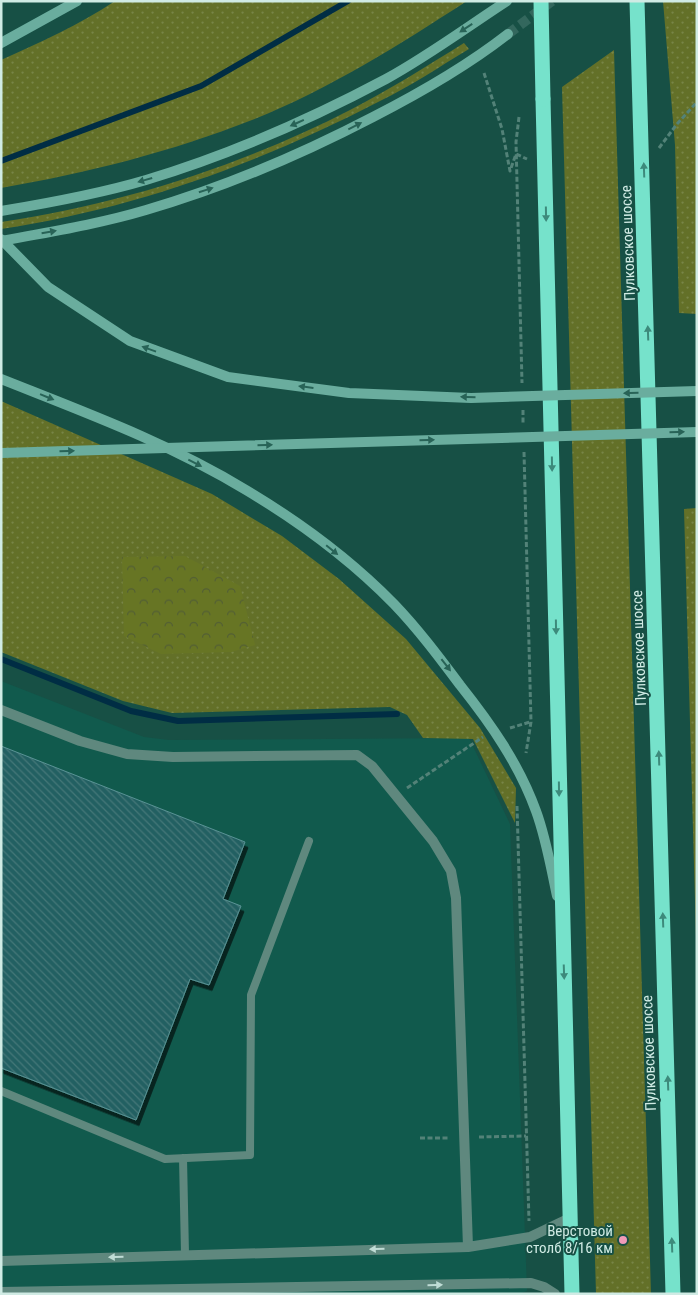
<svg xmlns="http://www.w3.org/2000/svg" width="698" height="1295" font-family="'Roboto Condensed',sans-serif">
  <defs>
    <pattern id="grass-dots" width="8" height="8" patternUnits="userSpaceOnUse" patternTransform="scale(1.25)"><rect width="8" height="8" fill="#637028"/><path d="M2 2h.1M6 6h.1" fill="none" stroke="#788547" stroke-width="1.8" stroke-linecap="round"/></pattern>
    <pattern id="forest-crowns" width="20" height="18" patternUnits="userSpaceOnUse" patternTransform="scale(1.25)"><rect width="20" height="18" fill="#677524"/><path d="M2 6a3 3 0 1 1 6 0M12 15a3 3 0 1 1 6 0" fill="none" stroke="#525e34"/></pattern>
    <pattern id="building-back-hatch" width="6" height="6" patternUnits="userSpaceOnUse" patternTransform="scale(1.25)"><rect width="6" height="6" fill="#246062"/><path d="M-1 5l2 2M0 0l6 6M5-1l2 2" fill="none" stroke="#437778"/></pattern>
    <filter id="shadow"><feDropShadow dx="3" dy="5.5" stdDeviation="0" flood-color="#0009"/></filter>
  </defs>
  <rect width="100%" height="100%" fill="#175045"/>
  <path fill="#115a4d" d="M1 681 144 737 169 740 469 738 510 824 527 1291 518 1294H1Z"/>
  <path fill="url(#grass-dots)" d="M115 1H467C399 45 328 90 252 120 171 152 87 173 1 188V60C41 42 79 25 115 1Z
    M663 1H697V314L679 313 675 145Z
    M464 43 469 49C439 67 411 86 380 101 261 163 134 209 1 229V222C120 205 243 165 350 110 389 90 427 66 464 43Z
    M614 50 651 1294H596L562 87Z
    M1 401 212 494 282 536 339 579 406 639 480 728 516 788 515 823 473 739 423 738 407 715 390 707 172 713 123 701 1 652Z
    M697 508V972L684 509Z"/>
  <path fill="url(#forest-crowns)" d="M185 556 240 586 255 645 231 652 161 654 124 636 122 557Z"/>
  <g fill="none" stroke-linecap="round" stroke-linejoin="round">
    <path stroke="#002d44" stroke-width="6" d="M1 161 201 86 348 1
      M1 659 131 711 178 721 397 714"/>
  </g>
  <path fill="url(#building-back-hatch)" stroke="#599395" filter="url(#shadow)" d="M1 746 245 842 223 899 241 906 209 985 190 979 136 1120 1 1068Z"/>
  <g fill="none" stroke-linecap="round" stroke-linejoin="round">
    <path stroke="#33675d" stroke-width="10" stroke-dasharray="10 5" stroke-linecap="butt" d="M508 34 552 1"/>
    <path stroke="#538278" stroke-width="3" stroke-dasharray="5 2.5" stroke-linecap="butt" d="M484 73 502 129 510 171 516 154 527 159
      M519 117 516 142 522 383
      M659 148 677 124 697 102
      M523 410V423
      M524 452 531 722 526 753
      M510 728 530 722
      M407 788 483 737
      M517 806 529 1221
      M479 1137 526 1136
      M420 1138H450"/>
    <path stroke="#5f887e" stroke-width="8" d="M1 1091 165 1159 250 1155 251 995 309 841
      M183 1158 185 1254"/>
    <path stroke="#5f887e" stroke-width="10" d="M1 710 80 741 127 754 173 757 357 755 372 766 433 841 451 871 456 898 468 1247
      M1 1261 468 1247 530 1237 570 1218
      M1 1292 531 1283 544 1287 555 1294"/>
    <path stroke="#6aad9e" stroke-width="10" d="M1 43 77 1
      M1 211C49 203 99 194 146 180 229 155 309 120 386 79 428 56 467 27 507 1
      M1 241C49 232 99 224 146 210 225 187 300 155 373 117 420 93 467 66 508 34
      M1 379C84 412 169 443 246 490 298 521 351 560 394 604 418 629 439 657 460 685 491 724 519 764 536 811 546 838 551 868 557 896"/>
    <path stroke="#76e2cb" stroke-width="15" d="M637 1 673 1294
      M543 99 572 1294"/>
    <path stroke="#6aad9e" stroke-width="10" d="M1 239 48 287 130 341 228 377 349 393 471 398 697 391
      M1 453 697 432"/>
    <path stroke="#76e2cb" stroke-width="15" d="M541 1 543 99"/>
  </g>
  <defs><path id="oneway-solid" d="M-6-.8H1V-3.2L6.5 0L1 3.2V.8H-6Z" transform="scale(1.25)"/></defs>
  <g fill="#286357">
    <use href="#oneway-solid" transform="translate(466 28) rotate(147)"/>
    <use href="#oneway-solid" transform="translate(297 123) rotate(156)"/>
    <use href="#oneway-solid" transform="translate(355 126) rotate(-27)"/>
    <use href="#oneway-solid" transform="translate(145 180) rotate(164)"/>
    <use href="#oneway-solid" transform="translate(206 190) rotate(-18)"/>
    <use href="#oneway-solid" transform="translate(49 232) rotate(-10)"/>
    <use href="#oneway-solid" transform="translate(149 349) rotate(-160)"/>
    <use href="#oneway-solid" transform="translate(306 387) rotate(-173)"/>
    <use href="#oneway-solid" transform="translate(631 393) rotate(178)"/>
    <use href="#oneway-solid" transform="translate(47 397) rotate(22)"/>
    <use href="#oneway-solid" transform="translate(468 397) rotate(-179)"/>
    <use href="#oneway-solid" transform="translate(677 432) rotate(-2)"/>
    <use href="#oneway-solid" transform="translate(427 440) rotate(-2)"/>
    <use href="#oneway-solid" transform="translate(265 445) rotate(-2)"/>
    <use href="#oneway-solid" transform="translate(67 451) rotate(-2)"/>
    <use href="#oneway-solid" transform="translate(195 463) rotate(27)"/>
    <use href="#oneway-solid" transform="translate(332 550) rotate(39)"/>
    <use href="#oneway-solid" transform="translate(446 665) rotate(52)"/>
  </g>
  <g fill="#3d8a7b">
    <use href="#oneway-solid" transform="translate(644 170) rotate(-92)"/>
    <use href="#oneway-solid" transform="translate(546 214) rotate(89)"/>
    <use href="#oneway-solid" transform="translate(648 333) rotate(-92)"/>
    <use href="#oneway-solid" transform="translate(552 464) rotate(89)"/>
    <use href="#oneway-solid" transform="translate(556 627) rotate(89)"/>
    <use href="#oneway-solid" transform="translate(659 758) rotate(-92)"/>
    <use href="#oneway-solid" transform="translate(559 789) rotate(89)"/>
    <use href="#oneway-solid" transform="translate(663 920) rotate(-92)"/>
    <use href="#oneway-solid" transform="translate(564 972) rotate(88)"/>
    <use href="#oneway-solid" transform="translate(668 1083) rotate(-92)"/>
    <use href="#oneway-solid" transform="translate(672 1245) rotate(-92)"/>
  </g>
  <g fill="#bfdcd5">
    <use href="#oneway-solid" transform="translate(377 1249) rotate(178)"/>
    <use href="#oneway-solid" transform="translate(116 1257) rotate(178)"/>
    <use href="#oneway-solid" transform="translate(435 1285) rotate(-1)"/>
  </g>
  <circle fill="#f09ab7" stroke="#175045" stroke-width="2" cx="623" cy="1240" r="5"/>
  <g text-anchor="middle" stroke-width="4" stroke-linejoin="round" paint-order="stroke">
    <g font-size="15" fill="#d0ebe4" stroke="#175045">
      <text transform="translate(628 243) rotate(-92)" y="5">Пулковское шоссе</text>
      <text transform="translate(639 648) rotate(-92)" y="5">Пулковское шоссе</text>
      <text transform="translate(649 1053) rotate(-92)" y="5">Пулковское шоссе</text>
    </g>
    <g font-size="15" fill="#d0ebe4" stroke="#175045" text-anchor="end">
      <text x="613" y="1236">Верстовой<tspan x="613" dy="17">столб 8/16 км</tspan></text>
    </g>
  </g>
  <rect width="698" height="1295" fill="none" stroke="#d0ebe4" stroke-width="5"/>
</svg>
